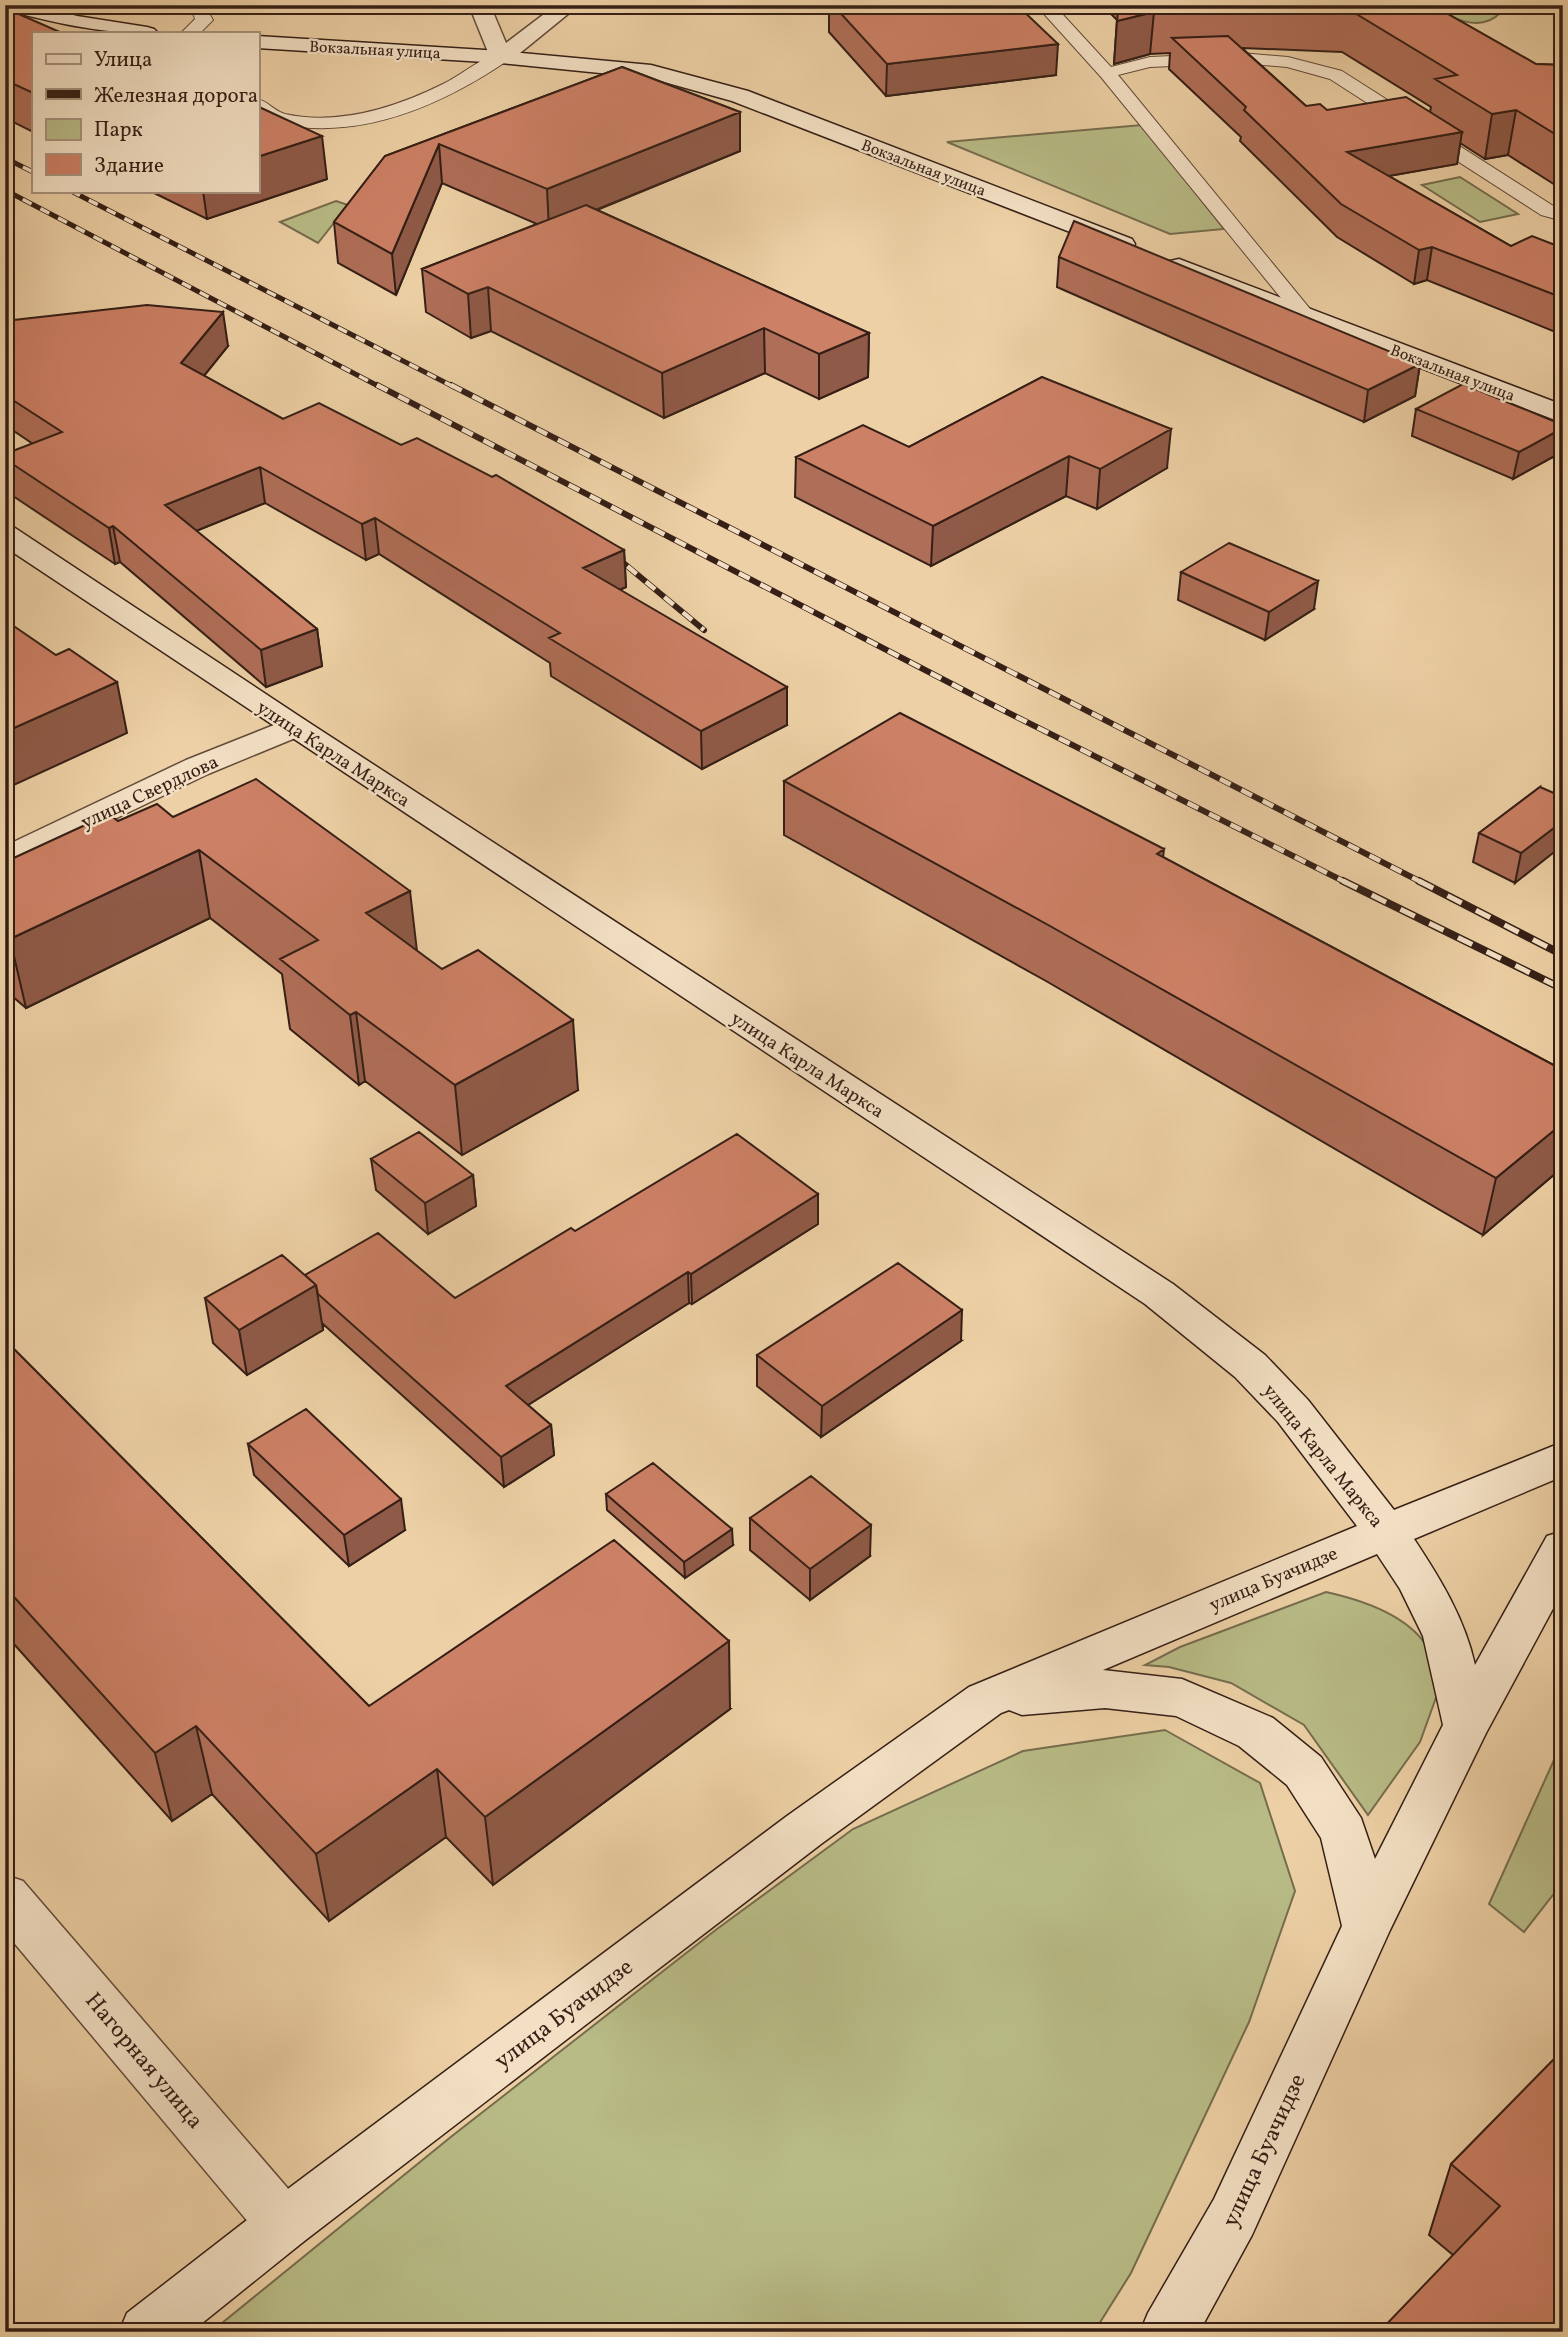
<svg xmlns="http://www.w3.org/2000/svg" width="1568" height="2337" font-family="Vollkorn,serif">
  <rect width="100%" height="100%" fill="#edd0a5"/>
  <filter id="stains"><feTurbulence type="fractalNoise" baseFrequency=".00286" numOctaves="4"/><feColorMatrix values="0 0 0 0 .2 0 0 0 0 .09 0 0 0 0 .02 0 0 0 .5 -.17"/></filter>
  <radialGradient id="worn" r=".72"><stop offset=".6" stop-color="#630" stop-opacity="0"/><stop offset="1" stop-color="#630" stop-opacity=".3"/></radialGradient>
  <path fill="#b8bb86" stroke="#766d4e" stroke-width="2" d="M1429 5H1495L1500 13C1480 34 1449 17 1429 5Z
    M1142 125 1224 229 1170 234 947 142Z
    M1460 177 1518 214 1480 222 1422 185Z
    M336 201 348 205 318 243 280 222Z
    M1326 1592C1362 1600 1410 1615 1429 1650 1435 1659 1438 1671 1442 1681L1420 1742 1368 1815 1304 1725 1231 1683 1169 1667 1145 1665 1180 1647Z
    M1165 1730 1260 1783 1295 1891 1249 2022 1131 2273 1094 2332H211L452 2136 717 1929 853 1829 1023 1751Z
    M1563 1740V1882L1524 1932 1489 1904Z"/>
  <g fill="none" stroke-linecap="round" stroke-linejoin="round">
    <g stroke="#634b3a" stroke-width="2">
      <path id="lane" d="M190 5H204L213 20 200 33H181L195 19Z
        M1036 5H1054L1111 67 1150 57 1241 53 1288 57 1342 71 1555 207 1563 209V221L1541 215 1330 79 1287 67 1241 63 1150 67 1118 75 1315 315 1312 319H1298L1101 77Z
        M501 52 507 53 510 57 507 61C446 102 374 135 299 127 284 125 270 123 257 115V99C268 101 274 111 285 114 340 126 397 107 445 83 463 74 482 57 501 52Z"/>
    </g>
    <g stroke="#634b3a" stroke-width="3">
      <path id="street" d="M469 5H490L506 43 556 5H579L509 62H493L490 57Z
        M294 717 305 720 310 727 305 734 208 774 17 866 5 869V846L186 760Z
        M5 1875 23 1881 303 2206 311 2224 303 2242 284 2250 265 2242 5 1932Z"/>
    </g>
    <g stroke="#351f16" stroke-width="3">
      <path id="secondary" d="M5 5H35L77 16 147 27 154 29 158 33C105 35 57 23 5 10Z
        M257 36 501 51 651 65 748 91 1132 239 1135 244 1132 249 1123 251 1114 249 732 101 650 78 501 63 257 48Z
        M1179 259 1563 405V423L1170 271 1167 266 1170 261Z
        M5 525 15 528 305 720 1173 1284 1265 1355 1308 1400 1394 1510 1563 1442V1476L1414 1539C1440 1578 1465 1619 1475 1665L1547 1536 1563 1531V1590L1486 1733 1390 1930 1252 2235 1199 2332H1140L1148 2313 1214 2199 1342 1926 1321 1838 1287 1785 1239 1746 1176 1716 1105 1708 1022 1715 1009 1710 1001 1713 821 1844 303 2242 191 2332H119L127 2313 265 2206 787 1816 969 1687 1357 1526 1278 1422 1235 1377 1145 1304 5 547ZM1377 1554 1400 1589 1423 1636 1443 1725 1375 1859 1361 1818 1321 1757 1273 1718 1182 1679 1103 1670Z"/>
    </g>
    <use href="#lane" fill="#f3e0c4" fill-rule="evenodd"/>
    <use href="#street" fill="#f3e0c4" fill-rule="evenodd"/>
    <use href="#secondary" fill="#f3e0c4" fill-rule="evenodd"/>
    <g stroke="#351f16" stroke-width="5">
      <path id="rail-far2" d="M5 158 33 172
        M5 190 380 387
        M71 191 454 387"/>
    </g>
    <g stroke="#351f16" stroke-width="6">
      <path id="rail-far1" d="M377 385 975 696 1347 883
        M451 385 1423 883
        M609 551 704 630"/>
    </g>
    <g stroke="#351f16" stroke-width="8">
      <path id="rail" d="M1343 881 1563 989
        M1419 881 1563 955"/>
    </g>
    <use href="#rail-far2" stroke="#f3e0c4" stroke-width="3.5" stroke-dasharray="10" stroke-linecap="butt"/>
    <use href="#rail-far1" stroke="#f3e0c4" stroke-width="4.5" stroke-dasharray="12" stroke-linecap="butt"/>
    <use href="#rail" stroke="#f3e0c4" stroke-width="5" stroke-dasharray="16" stroke-linecap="butt"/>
  </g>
  <path fill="#af6e57" stroke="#351f16" stroke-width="2" fill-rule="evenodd" d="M114 5H156L134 8Z
    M829 5H1017L1056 75 886 96 829 32Z
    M1102 5H1432L1536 64 1563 65V190L1508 155 1485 159 1460 143 1457 164 1389 176 1511 246 1563 248V335L1427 280 1414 284 1337 237 1240 141 1241 137 1169 69 1170 53 1150 54 1114 64 1117 20ZM1242 48 1342 52 1431 107 1430 112 1327 110 1306 106Z
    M5 8 33 33V132L5 118Z
    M622 67 740 112V151L597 210 869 333 868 377 819 399 765 373 664 418 491 331 471 338 426 312 422 269 537 224 442 183 396 295 338 263 334 222 385 156Z
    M327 179 207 219 150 191H257Z
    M1059 257 1420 364 1415 396 1364 422 1057 287Z
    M5 321 228 346 204 376 283 419 401 445 624 550 626 587 619 590 787 725 702 769 551 676 550 663 379 554 366 560 265 503 196 531 317 629 322 666 266 687 120 562 115 564 7 492 5 482V454L33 444 5 425Z
    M1042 377 1167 468 1097 509 1066 496 931 566 795 497 796 457 909 447Z
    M1416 409 1560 453 1513 479 1412 436Z
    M1181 572 1314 609 1265 640 1178 600Z
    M784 781 1163 857 1563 1070V1167L1483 1235 1046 981 784 835Z
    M1540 787 1515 883 1473 862 1479 833Z
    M173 817 417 951 578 1090 462 1155 365 1081 359 1085 290 1029 282 974 210 918 26 1008 5 990V862L118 821Z
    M371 1159 473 1175 476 1206 428 1234 376 1190Z
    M818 1194V1224L692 1304 689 1303 528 1405 551 1425 554 1455 504 1487 323 1324V1330L247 1375 213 1343 205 1298 305 1275 455 1298 575 1231Z
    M5 1340 369 1706 730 1709 493 1885 446 1837 329 1921 212 1794 172 1821 5 1634Z
    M961 1341 821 1437 757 1386V1355Z
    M248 1444 405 1530 349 1566 254 1475Z
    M606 1494 733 1545 685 1578 607 1510Z
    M750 1518 870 1556 810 1600 750 1550Z
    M1563 2050V2332L1453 2255 1429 2235 1451 2164Z"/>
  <path fill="#8f5a47" stroke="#351f16" stroke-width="2" d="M133 5H156L134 8Z
    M1154 12 1150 54 1114 64 1117 21Z
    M1058 44 1056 75 886 96 887 64Z
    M1516 110 1508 155 1485 159 1492 114Z
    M740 112V151L549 229 547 189Z
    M1462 132 1457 164 1343 184 1347 152Z
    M322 136 327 179 207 219 203 191H257V157Z
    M439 144 442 183 396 295 392 254Z
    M1432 247 1427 280 1414 284 1419 250Z
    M488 287 491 331 471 338 468 294Z
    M223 312 228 346 186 398 181 363Z
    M764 328 765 373 664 418 662 373Z
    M869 333 868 377 819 399V354Z
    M1420 364 1415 396 1364 422 1368 390Z
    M1563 428V438L1560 453 1513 479 1519 452Z
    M1171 429 1167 468 1097 509 1100 469Z
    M1069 456 1066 496 931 566 933 526Z
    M260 467 265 503 171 541 165 505Z
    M375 518 379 554 366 560 362 524Z
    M113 526 120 562 115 564 109 528Z
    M624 550 626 587 585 605 583 568Z
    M1318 581 1314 609 1265 640 1269 612Z
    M317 629 322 666 266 687 261 650Z
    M117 682 127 733 5 789V732Z
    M787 687V725L702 769 701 731Z
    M1563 821V845L1515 883 1521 853Z
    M1164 849 1158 904 1157 854Z
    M199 850 210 918 26 1008 10 939Z
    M410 891 418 960 366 913Z
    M356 1012 365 1081 359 1085 350 1015Z
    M573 1020 578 1090 462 1155 455 1085Z
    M1563 1123V1167L1483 1235 1496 1178Z
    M473 1175 476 1206 428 1234 425 1203Z
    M818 1194V1224L692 1304 691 1274Z
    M688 1272 689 1303 509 1417 506 1386Z
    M316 1285 323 1330 247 1375 239 1330Z
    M962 1310 961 1341 821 1437 822 1406Z
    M551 1425 554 1455 504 1487 501 1457Z
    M401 1499 405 1530 349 1566 344 1535Z
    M871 1525 870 1556 810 1600V1569Z
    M732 1529 733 1545 685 1578 684 1562Z
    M729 1641 730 1709 493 1885 485 1817Z
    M196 1726 212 1794 172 1821 155 1753Z
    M437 1769 446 1837 329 1921 316 1854Z"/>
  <path fill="#cc8065" stroke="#351f16" stroke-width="2" d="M833 5H1017L1058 44 887 64Z
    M1119 5H1209L1214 9 1154 12 1117 21Z
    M1245 5H1432L1536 64 1563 65V139L1516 110 1492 114 1435 79 1457 75 1348 9Z
    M5 8 62 33H33V93L5 80Z
    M1228 36 1306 106 1320 104 1327 110 1406 97 1462 132 1347 152 1511 246 1532 236 1563 248V298L1432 247 1419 250 1341 204 1244 110 1246 107 1172 38Z
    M622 67 740 112 547 189 439 144 392 254 334 222 385 156Z
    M257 106 322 136 257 157Z
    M586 205 869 333 819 354 764 328 662 373 488 287 468 294 422 269Z
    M1074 221 1420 364 1368 390 1059 257Z
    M147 305 223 312 181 363 283 419 319 403 401 445 417 438 492 477 496 475 624 550 583 568 787 687 701 731 549 638 560 633 375 518 362 524 260 467 165 505 317 629 261 650 113 526 109 528 5 459V454L62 432 5 395V321Z
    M1042 377 1171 429 1100 469 1069 456 933 526 796 457 863 425 909 447Z
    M1463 384 1563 425V428L1519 452 1416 409Z
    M1229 543 1318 581 1269 612 1181 572Z
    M5 620 56 655 69 649 117 682 5 732Z
    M900 713 1164 849 1157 854 1563 1070V1123L1496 1178 1050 926 784 781Z
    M256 779 410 891 366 913 442 969 478 950 573 1020 455 1085 356 1012 350 1015 280 959 318 940 199 850 10 939 5 935V862L109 814 118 821 157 804 173 817Z
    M1540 787 1563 797V821L1521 853 1479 833Z
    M419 1132 473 1175 425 1203 371 1159Z
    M737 1134 818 1194 691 1274 688 1272 506 1386 551 1425 501 1457 318 1294 316 1285 305 1275 378 1233 455 1298 571 1228 575 1231Z
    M282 1255 316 1285 239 1330 205 1298Z
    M898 1263 962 1310 822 1406 757 1355Z
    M5 1340 369 1706 614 1540 729 1641 485 1817 437 1769 316 1854 196 1726 155 1753 5 1587Z
    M306 1409 401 1499 344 1535 248 1444Z
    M653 1463 732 1529 684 1562 606 1494Z
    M811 1476 871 1525 810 1569 750 1518Z
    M1563 2050V2332H1379L1500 2206 1451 2164Z"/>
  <g text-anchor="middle" stroke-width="5" stroke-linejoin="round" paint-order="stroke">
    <g font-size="16" fill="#351f16" stroke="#f3e0c4">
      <text transform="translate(375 49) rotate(3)" y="6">Вокзальная улица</text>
      <text transform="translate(924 167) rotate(21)" y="6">Вокзальная улица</text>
      <text transform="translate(1453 372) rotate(21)" y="6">Вокзальная улица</text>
    </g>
    <g font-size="19" fill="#351f16" stroke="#f3e0c4">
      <text transform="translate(334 753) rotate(33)" y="7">улица Карла Маркса</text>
      <text transform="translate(149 791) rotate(-25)" y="7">улица Свердлова</text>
      <text transform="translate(808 1064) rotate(33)" y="7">улица Карла Маркса</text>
      <text transform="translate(1324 1455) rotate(51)" y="7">улица Карла Маркса</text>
      <text transform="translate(1273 1578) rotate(-23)" y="7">улица Буачидзе</text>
    </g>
    <g font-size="23" fill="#351f16" stroke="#f3e0c4">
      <text transform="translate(563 2013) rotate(-37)" y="8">улица Буачидзе</text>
      <text transform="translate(145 2060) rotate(50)" y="8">Нагорная улица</text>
      <text transform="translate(1263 2150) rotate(-65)" y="8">улица Буачидзе</text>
    </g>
  </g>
  <rect width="1568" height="2337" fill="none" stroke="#edd0a5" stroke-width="28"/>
  <rect x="7" y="7" width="1554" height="2323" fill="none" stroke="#351f16" stroke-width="3.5"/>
  <rect x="14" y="14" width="1540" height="2309" fill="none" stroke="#351f16" stroke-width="2"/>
  <rect x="32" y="32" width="228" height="161" fill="#f3e0c4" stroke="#a7937e" stroke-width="2"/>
  <rect x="46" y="54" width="35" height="10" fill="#f3e0c4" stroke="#a7937e" stroke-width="2"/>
  <text x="94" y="66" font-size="21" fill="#351f16">Улица</text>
  <rect x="46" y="89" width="35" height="10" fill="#351f16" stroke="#a7937e" stroke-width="2"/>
  <text x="94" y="102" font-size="21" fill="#351f16">Железная дорога</text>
  <rect x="46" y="119" width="35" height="21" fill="#b8bb86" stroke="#a7937e" stroke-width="2"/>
  <text x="94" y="136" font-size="21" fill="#351f16">Парк</text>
  <rect x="46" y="154" width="35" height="21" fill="#cc8065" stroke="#a7937e" stroke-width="2"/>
  <text x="94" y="172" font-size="21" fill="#351f16">Здание</text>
  <rect width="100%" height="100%" filter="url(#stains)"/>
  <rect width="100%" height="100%" fill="url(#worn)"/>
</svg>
